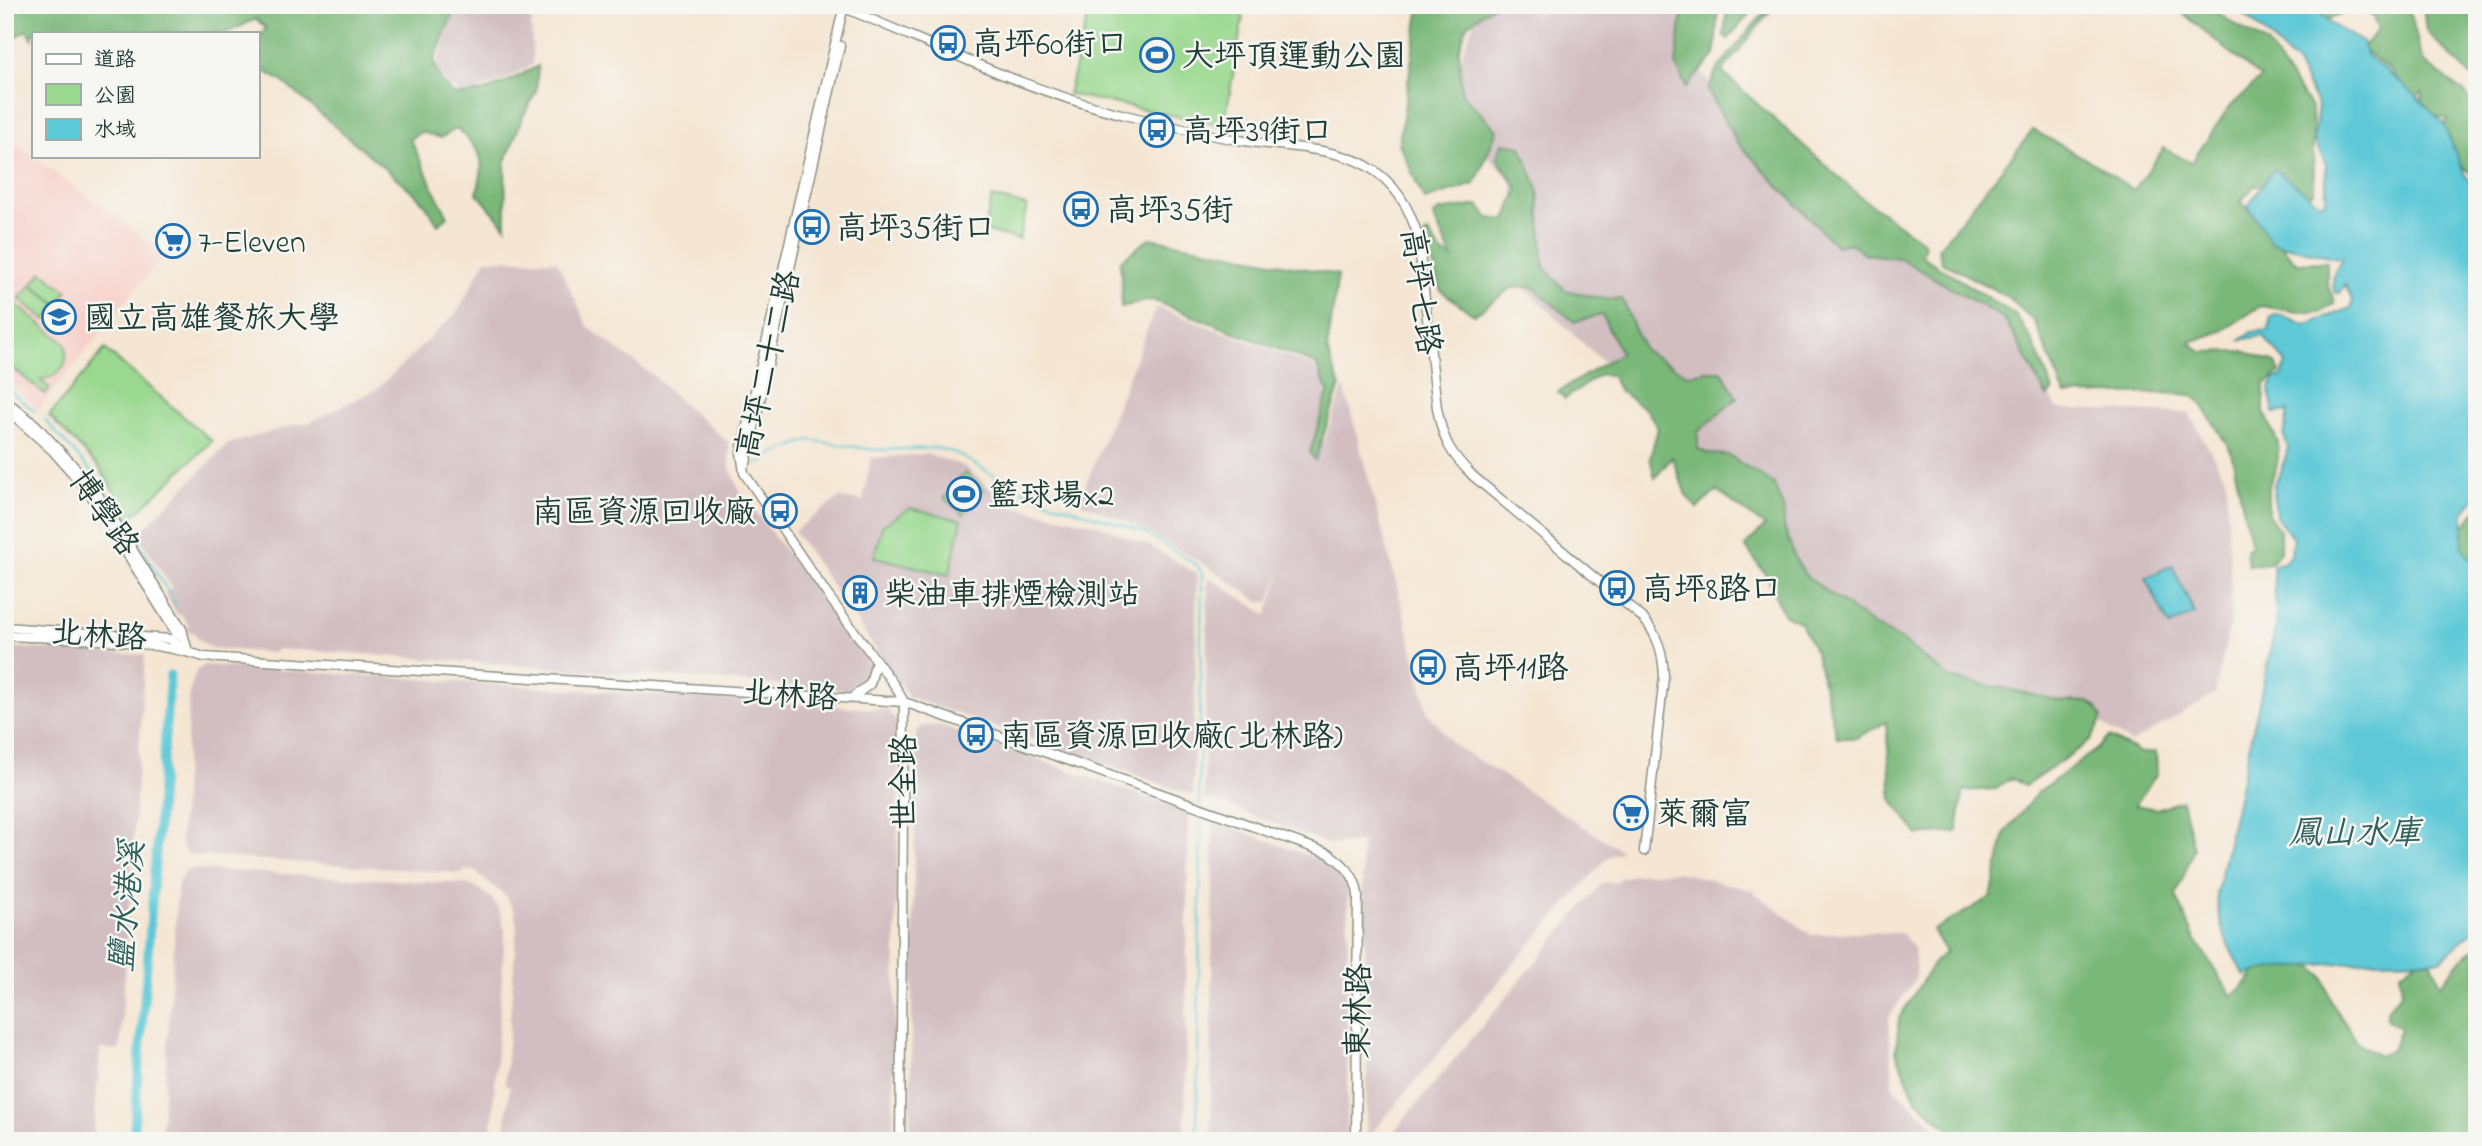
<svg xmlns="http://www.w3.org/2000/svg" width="2482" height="1146" font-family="'Indie Flower','LXGW WenKai TC',sans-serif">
  <rect width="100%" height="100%" fill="#f6f6f2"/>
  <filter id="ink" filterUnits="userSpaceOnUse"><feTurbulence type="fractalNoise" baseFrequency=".0143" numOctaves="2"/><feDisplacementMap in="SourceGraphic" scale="14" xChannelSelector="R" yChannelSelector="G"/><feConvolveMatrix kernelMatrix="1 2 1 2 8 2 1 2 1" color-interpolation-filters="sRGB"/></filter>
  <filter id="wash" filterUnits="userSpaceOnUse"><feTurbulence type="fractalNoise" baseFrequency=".00686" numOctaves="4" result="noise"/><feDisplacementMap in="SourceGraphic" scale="28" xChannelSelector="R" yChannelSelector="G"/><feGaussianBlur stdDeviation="1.57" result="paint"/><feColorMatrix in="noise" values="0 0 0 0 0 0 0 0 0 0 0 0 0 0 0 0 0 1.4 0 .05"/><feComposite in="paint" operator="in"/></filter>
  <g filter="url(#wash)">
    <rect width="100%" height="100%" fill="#f5e6d3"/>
    <path fill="#f7d0c9" d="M5 138 80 190 164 254 39 409 5 381Z"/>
    <path fill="#d2bec1" d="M455 5H530L533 64 504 80 475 91 460 93 449 86 441 77 438 63Z
      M1479 5H1693L1690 62 1852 229 2013 319 2057 409 2189 413 2226 479 2232 614 2215 694 2131 743 2082 711 1948 703 1793 575 1773 528 1613 371 1525 289 1512 182 1444 108Z
      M486 259 557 261 588 327 656 378 686 407 729 443 730 468 738 488 870 664 865 683 851 690 349 653 276 649 275 653 211 648 198 639 195 633 186 630 189 626 182 615 177 614 165 593 172 588 138 534 228 444 294 425 308 423 377 389 458 311Z
      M1156 307 1313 366 1325 385 1323 445 1344 386 1400 598 1428 713 1453 744 1622 851 1608 857 1527 948 1366 1140 1368 1016 1361 841 1331 845 1204 797 1208 577 1267 615 1284 564 1269 602H1260L1210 568 1135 525 1079 502Z
      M927 454 964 466 1013 507 1096 524 1152 547 1197 574 1193 795 909 697 794 531 839 498 863 501 871 458Z
      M5 647 145 655 120 1050 100 1049 93 1141H5Z
      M204 665 887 710 899 723 893 1141H504L510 1086 505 1084 507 1056 517 926 514 910 505 895 479 876 477 871 464 870 462 873 191 855 184 850 180 841 190 689 196 671Z
      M939 725 1188 812 1185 1141H910L916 734 921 726Z
      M1213 821 1330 863 1348 882 1347 1141H1211Z
      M191 869 467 884 480 889 492 899 499 909 505 931 491 1141H161L178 883 184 873Z
      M1678 872 1751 890 1811 935 1854 932 1903 933 1914 949 1916 978 1889 1017 1893 1088 1951 1141H1386L1602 883 1616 882 1621 878 1645 873Z"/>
    <path fill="#99d88e" stroke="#5c8a61" stroke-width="2" d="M1091 5H1239L1243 17 1224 126 1068 94Z
      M992 197 1027 206 1019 239 984 231Z
      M42 272 67 291 58 304 32 284Z
      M31 285 57 305 46 320 19 299Z
      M5 296 65 343C70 364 61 377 40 380L50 388 45 394 5 362Z
      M105 349 212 441 130 519 99 467 49 416Z
      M965 473 984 489 963 514 944 498Z
      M910 508 962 520 949 575 874 557 882 526Z"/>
    <path fill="#7ab879" stroke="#4c7a56" stroke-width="2" d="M5 5H456L434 61 441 81 453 94C483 98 512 79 538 66L536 92 523 116 505 164 506 227 477 193C486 157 483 154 457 128L441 138 421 132 410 139C424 165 433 192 448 216L438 225 425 204 414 193 283 82 257 67V42L266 28 256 19 226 33H33V39L26 30 9 42 5 40Z
      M1420 5H1494L1467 25 1459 50 1462 94 1497 130 1475 184 1424 200 1399 143Z
      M1683 5H1718L1715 55 1686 87 1676 64Z
      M1727 5H1757L1728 39 1724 37Z
      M1770 5H1775L1722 72 1862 198 1925 243 1922 256 2015 315 2031 338 2053 390 2047 397 2007 323 1999 316 1899 258 1865 254 1850 243 1836 246 1738 143 1708 91 1716 71Z
      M2173 5H2204L2267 44 2312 109 2314 190 2303 201 2281 183 2254 186 2241 201 2297 263 2327 262V283L2335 303 2321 312H2299L2261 306 2222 331 2190 342 2201 352 2244 351 2276 363 2280 373 2264 385V411L2278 443V463L2268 487V514L2280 531V552L2271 563 2248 565 2246 549 2251 545 2231 451 2201 403 2192 395 2164 393 2065 395 2035 322 2008 297 1942 262 1938 249 2033 130 2090 161 2134 190 2164 148 2191 163 2228 109 2261 78Z
      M2316 5H2408L2423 61 2464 92 2477 108V183L2474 176 2436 146 2447 119 2420 112 2423 92 2406 103 2392 72 2361 48 2378 30 2372 15 2360 8 2325 20Z
      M2423 5H2477V83L2426 31Z
      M1502 143 1521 146 1538 189 1544 267 1565 290 1598 298 1622 299 1644 350 1688 375 1706 371H1722L1737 398 1698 432V449L1709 454 1728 455 1774 484 1784 511V527L1796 560 1806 576 1875 626 1899 638 1951 679 2003 688 2060 701 2089 702 2097 708 2102 718 2090 741 2025 786 2011 778 1996 789 1963 791 1957 832 1918 835 1892 800 1886 722 1856 738H1837L1816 654 1801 623 1783 614 1768 578 1745 546 1765 526 1717 491 1697 508 1686 495 1672 457 1655 478 1650 458 1658 428 1647 410 1620 391 1612 376 1600 374 1565 399 1558 392 1621 353 1602 315 1574 322 1533 287 1511 288 1474 315 1441 291 1424 235 1428 233 1442 253 1452 258 1433 216 1439 211 1478 205 1489 218 1506 220 1518 189 1497 157Z
      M1150 238 1338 275 1327 350 1340 386 1315 460 1310 453 1328 392 1316 364 1152 300 1121 307 1122 289 1120 261Z
      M2477 509V560L2459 553 2458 535Z
      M2109 737 2140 753 2156 752 2157 774 2135 805 2156 809 2182 801 2194 849 2176 896 2194 937 2232 996 2249 981 2262 961 2282 944 2322 975 2332 1003 2358 1043 2379 1056 2393 1048 2400 1028 2386 1019 2388 1008 2402 992 2400 973 2428 952 2441 985 2456 965 2477 946V1141H1962L1916 1100 1896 1052 1899 1018 1935 961 1946 952 1933 930 1991 897 2005 833 2037 793 2097 749Z"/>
    <path fill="#5ec9d7" stroke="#3e8386" stroke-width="2" d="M2227 5H2313L2331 24 2362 42 2366 55 2413 93 2443 123 2465 175 2477 189V496L2464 512 2462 547 2477 568V927L2441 960 2363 961 2260 970 2245 976C2229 950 2216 922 2217 892L2277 621 2273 565 2283 563 2291 556 2293 539 2276 516 2275 503 2274 484 2282 469 2288 448 2284 436 2288 411 2274 413 2269 390 2274 379 2282 377 2286 363 2263 336 2239 340 2252 332 2269 330 2271 316 2279 314 2307 325 2351 308 2352 300 2345 284 2340 293H2335C2330 279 2336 270 2342 259L2272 243 2248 206 2274 169 2320 203 2326 201V164L2314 140 2318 106 2296 63 2251 20Z
      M2172 565 2195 614 2169 626 2146 578Z"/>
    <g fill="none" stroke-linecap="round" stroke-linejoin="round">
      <path stroke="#5ec9d7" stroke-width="2" d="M5 387 35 411
        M45 420 92 472 127 525
        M754 464 761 463 774 453 810 440 874 450 936 448 956 453 1010 485 1048 501 1142 531 1197 565 1202 573 1199 785 1200 804
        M132 532 176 605
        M1197 1141 1201 810"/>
      <path stroke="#5ec9d7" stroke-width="9" d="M133 1141 170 675"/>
    </g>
  </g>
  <g filter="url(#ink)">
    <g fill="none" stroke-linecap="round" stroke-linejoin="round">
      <g stroke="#8a9284" stroke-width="11">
        <path id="tertiary" d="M837 5C934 44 1028 92 1129 116 1165 125 1201 134 1238 140 1277 147 1332 146 1367 166 1395 182 1409 207 1418 236L1437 408C1443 441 1450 453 1473 476L1643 618C1659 637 1663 653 1664 677L1644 851
          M844 5 741 452 744 473 829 597 895 686 904 702 900 1141
          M5 400 35 424 94 488 182 629 188 652
          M5 408 53 451 89 492 176 633 184 639
          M746 463 840 46
          M5 627 170 639 188 652
          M5 636C68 639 145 638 204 657L904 702 1328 853C1344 864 1355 874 1358 894L1356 1141
          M853 697 870 684 876 661"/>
      </g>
      <use href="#tertiary" stroke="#fff" stroke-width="8"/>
    </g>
  </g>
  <defs>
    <g id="bus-ring" transform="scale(1.75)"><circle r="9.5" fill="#f6f6f2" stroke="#1f6fb2" stroke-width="1.5"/><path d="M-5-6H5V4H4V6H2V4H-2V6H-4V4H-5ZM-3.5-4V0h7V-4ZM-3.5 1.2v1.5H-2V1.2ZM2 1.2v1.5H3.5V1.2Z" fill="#1f6fb2"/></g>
    <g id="stadium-ring" transform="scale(1.75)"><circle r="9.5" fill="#f6f6f2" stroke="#1f6fb2" stroke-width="1.5"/><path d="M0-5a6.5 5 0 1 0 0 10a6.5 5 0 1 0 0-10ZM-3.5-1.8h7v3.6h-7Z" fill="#1f6fb2"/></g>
    <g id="supermarket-ring" transform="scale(1.75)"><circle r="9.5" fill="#f6f6f2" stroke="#1f6fb2" stroke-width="1.5"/><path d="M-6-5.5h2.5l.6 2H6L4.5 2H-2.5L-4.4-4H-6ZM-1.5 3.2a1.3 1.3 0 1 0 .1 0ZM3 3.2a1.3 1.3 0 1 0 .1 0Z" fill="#1f6fb2"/></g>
    <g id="university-ring" transform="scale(1.75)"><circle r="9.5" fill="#f6f6f2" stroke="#1f6fb2" stroke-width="1.5"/><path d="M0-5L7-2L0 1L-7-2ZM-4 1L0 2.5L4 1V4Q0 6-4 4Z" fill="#1f6fb2"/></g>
    <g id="building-ring" transform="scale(1.75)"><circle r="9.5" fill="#f6f6f2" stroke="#1f6fb2" stroke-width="1.5"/><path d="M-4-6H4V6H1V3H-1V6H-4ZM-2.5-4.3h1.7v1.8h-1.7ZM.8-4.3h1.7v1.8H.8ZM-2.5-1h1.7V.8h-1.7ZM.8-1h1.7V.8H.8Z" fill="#1f6fb2"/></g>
  </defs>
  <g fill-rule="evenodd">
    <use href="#bus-ring" x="948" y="43"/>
    <use href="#stadium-ring" x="1157" y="55"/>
    <use href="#bus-ring" x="1157" y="130"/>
    <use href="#bus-ring" x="1081" y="209"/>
    <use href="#bus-ring" x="812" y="227"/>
    <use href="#supermarket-ring" x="173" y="241"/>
    <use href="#university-ring" x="59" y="317"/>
    <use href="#stadium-ring" x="964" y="494"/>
    <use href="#bus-ring" x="780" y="511"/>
    <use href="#bus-ring" x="1617" y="588"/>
    <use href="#building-ring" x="860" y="593"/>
    <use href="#bus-ring" x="1428" y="667"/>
    <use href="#bus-ring" x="976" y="735"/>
    <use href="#supermarket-ring" x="1631" y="813"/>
  </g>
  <g text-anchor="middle" stroke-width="5" stroke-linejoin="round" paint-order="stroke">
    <g font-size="32" fill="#1f3d34" stroke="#f6f6f2" text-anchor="start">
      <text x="972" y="54">高坪60街口</text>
      <text x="1182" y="66">大坪頂運動公園</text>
      <text x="1182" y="141">高坪39街口</text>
      <text x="1106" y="220">高坪35街</text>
      <text x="836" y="238">高坪35街口</text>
      <text x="198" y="252">7-Eleven</text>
      <text x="84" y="328">國立高雄餐旅大學</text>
      <text x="988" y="505">籃球場x2</text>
      <text x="756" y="522" text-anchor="end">南區資源回收廠</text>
      <text x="1642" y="599">高坪8路口</text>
      <text x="884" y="604">柴油車排煙檢測站</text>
      <text x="1452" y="678">高坪11路</text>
      <text x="1000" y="746">南區資源回收廠(北林路)</text>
      <text x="1656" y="824">萊爾富</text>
    </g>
    <g font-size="32" fill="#1f3d34" stroke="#f6f6f2">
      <text transform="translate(1422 291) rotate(82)" y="11">高坪七路</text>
      <text transform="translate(767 364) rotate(-77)" y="11">高坪二十二路</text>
      <text transform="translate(105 512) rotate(55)" y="11">博學路</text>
      <text transform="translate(99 634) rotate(4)" y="11">北林路</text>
      <text transform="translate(790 694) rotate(4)" y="11">北林路</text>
      <text transform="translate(903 782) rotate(-90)" y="11">世全路</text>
      <text transform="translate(1357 1011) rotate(-89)" y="11">東林路</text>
    </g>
    <g font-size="33" font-style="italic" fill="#2f605d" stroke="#f6f6f2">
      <text x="2355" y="843">鳳山水庫</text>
      <text transform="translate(125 906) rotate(-85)" y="12">鹽水港溪</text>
    </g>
  </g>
  <rect width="2482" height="1146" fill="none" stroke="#f6f6f2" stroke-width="28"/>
  <rect x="32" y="32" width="228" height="126" fill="#f6f6f2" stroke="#a0aca6" stroke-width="2"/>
  <rect x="46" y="54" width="35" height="10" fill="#ffffff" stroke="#a0aca6" stroke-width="2"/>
  <text x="94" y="66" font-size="21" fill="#1f3d34">道路</text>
  <rect x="46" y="84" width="35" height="21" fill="#99d88e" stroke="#a0aca6" stroke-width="2"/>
  <text x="94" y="102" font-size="21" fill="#1f3d34">公園</text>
  <rect x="46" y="119" width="35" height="21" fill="#5ec9d7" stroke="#a0aca6" stroke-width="2"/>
  <text x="94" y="136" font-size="21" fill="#1f3d34">水域</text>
</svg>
